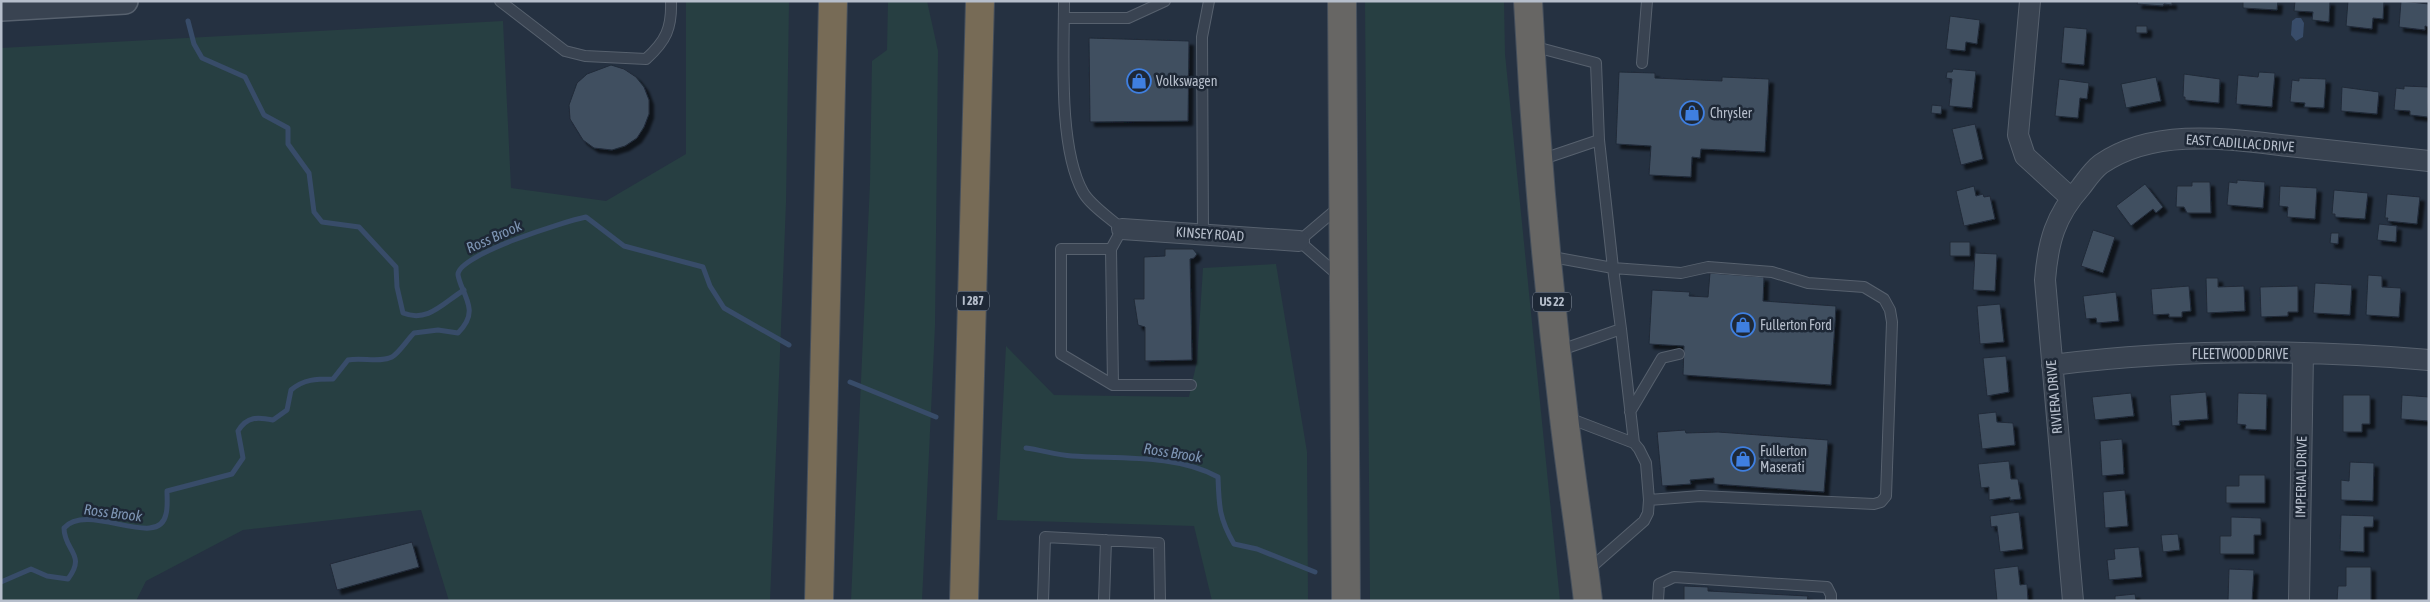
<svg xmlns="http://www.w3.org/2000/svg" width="2430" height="602" font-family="'Asap Condensed',sans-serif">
  <defs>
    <filter id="shadow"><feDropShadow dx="4.5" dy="4.5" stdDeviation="1" flood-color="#0009"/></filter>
  </defs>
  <rect width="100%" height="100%" fill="#253141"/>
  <path fill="#273f42" d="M686 1H789L786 203 770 601H449L421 510 243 530 146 581 136 601H1V48L503 21 511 188 606 201 686 154Z
    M888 1H927L938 51 935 326 922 601H851L870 183 872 61 887 50Z
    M1365 1H1504L1505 54 1560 601H1370Z
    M1276 264 1307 452 1308 601H1212L1194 526 997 520 1006 346 1054 395 1189 397 1197 361 1203 268Z"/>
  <path fill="#384c69" d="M2296 18H2301L2304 23 2303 37 2296 41 2291 35 2292 21Z"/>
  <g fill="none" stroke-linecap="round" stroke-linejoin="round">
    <path stroke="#384c69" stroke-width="5" d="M188 21 194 44 202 58 245 77 264 115 288 128V144L309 173 314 212 322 222 359 227 396 267 397 287 403 313C428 323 443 303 464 290
      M850 382 936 417
      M1026 448C1041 450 1057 455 1072 456 1119 459 1176 454 1218 477 1219 506 1219 518 1234 544L1257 549 1315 572
      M1 582 31 569 47 576 68 579C87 554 64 551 64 528 88 501 159 551 166 514 168 507 167 498 167 491L232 474 243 458 238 431C247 416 258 417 273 420L287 410 291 390C304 379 316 379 333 379L348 360C361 357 380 363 392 357 400 352 407 340 414 333L438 330 458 333C475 316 470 305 461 285 460 282 458 277 458 274 460 254 566 221 586 217L624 246 703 267 710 286 724 308 789 345"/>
  </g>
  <path fill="#414f61" stroke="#202a38" filter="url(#shadow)" d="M2138 1H2172V5L2164 4 2163 6 2137 4Z
    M2243 1H2278L2277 10 2243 8Z
    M2295 1H2330L2329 22 2312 20 2313 12 2294 11Z
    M2348 1H2384L2383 19 2373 18 2372 29 2346 26Z
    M2401 1 2429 4V27L2425 26V30L2399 27Z
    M1950 16 1980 20 1977 44 1966 42 1965 51 1946 49Z
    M2136 26H2147V33H2136Z
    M2064 27 2087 29 2084 65 2061 63Z
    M1089 38 1189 41 1188 121 1090 122Z
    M611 65 624 69 636 77 644 87 649 100V114L644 127 637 138 625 146 612 150 594 148 583 140 570 119 569 105 577 83 587 74Z
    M1953 69 1976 71 1972 108 1949 106 1952 79 1946 78 1947 72H1952Z
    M1619 72 1655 73V78L1722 81V77L1769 79 1765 152 1701 149 1700 158 1692 157 1691 177 1649 175 1651 146 1616 144Z
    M2259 72 2275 73 2272 107 2236 104 2238 75 2258 77Z
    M2184 74 2220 79 2219 103 2185 100V97H2183Z
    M2156 77 2161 101 2126 108 2121 84Z
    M2299 78 2326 79 2324 108 2304 107 2305 103 2290 102 2292 80 2299 81Z
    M2059 79 2089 83 2087 99 2080 98 2078 118 2055 116Z
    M2404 86 2429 87 2428 117 2410 115V111L2394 110 2396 88 2404 89Z
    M2342 87 2379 92 2377 114 2341 111Z
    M1932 105 1942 106 1941 114 1931 113Z
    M1975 124 1983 159 1961 165 1952 129Z
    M2237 180 2265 182 2263 208 2227 205 2229 182 2237 183Z
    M2192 182H2210L2211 213H2187L2184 207H2176L2177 186H2192Z
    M2145 184 2163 207 2156 213 2153 209 2131 226 2116 206Z
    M1974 186 1976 196 1983 194 1984 197 1990 196 1995 219 1964 226 1956 191Z
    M2280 186 2317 188 2315 219 2287 217 2288 207 2279 206Z
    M2334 190 2368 193 2365 219 2335 217V214H2332Z
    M2387 194 2420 197 2417 224 2387 221 2388 218H2385Z
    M2379 224 2397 226 2396 242 2377 240Z
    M2093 230 2115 237 2103 273 2081 266Z
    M2331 233H2339L2338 244 2330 243Z
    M1950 242H1970V256H1950Z
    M1165 249H1193L1197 254 1194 258 1190 259 1192 360 1145 361V327L1138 325 1134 299H1144V257L1165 256Z
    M1975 253 1997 254 1995 291 1973 290Z
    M1710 273 1764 277 1763 301 1836 306 1831 385 1683 375 1684 346 1649 344 1652 290 1690 292 1689 296 1708 297Z
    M2368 275 2382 276V287L2401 288 2399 317 2366 315Z
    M2206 278H2218V287L2244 286 2245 311 2207 313Z
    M2315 283 2352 285 2350 315 2313 313Z
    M2189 286 2191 311 2182 312V317H2169V314L2153 315 2151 289Z
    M2298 286V312H2288V316L2261 317 2260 287Z
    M2116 292 2119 321 2097 323 2096 318 2086 319 2083 296Z
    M2000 304 2004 342 1980 344 1977 306Z
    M2006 356 2009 392 1987 396 1983 358Z
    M2206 392 2208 419 2179 421 2180 425 2172 426 2170 395Z
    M2131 393 2134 416 2095 420 2092 397Z
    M2238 393 2267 394 2266 430 2245 429 2246 425 2237 424Z
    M2343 395H2370V424H2362V432H2343Z
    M2402 395 2429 397V421L2401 419Z
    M1996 412 1997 422 2013 423 2015 445 1982 449 1978 414Z
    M1685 430 1686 433 1718 432 1828 440 1824 492 1714 484V478L1690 480 1691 484 1662 486 1657 432Z
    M2122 439 2124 474 2102 476 2100 441Z
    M2009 461 2011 479H2018L2021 499 2010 500V497L1989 500V487L1981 488 1978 464Z
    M2350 462 2374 463 2373 501 2341 500V480L2349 481Z
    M2239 475H2265V503H2226V486H2239Z
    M2125 490 2128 526 2105 528 2103 492Z
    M2019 512 2023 549 2000 552 1997 526 1991 527 1990 516Z
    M2341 515 2374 516 2373 527H2364V552L2340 551Z
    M2231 517 2261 518V535H2254V554H2220V536H2231Z
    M2178 534 2180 550 2163 552 2161 535Z
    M412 542 419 567 337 590 330 564Z
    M2139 547 2142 577 2109 580 2107 560 2115 559 2114 549Z
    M2018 566 2020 585 2027 584 2028 601H1997L1994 569Z
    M2346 567H2371V601H2337L2338 586H2346Z
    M2229 569 2254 570 2252 601H2228Z
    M1684 586 1708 587V591L1808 596 1807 601H1684Z
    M2135 594 2136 601H2115V596Z"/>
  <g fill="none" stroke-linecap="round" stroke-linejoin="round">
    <g stroke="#57616e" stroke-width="12">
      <path id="service" d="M500 1 565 51 585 56 646 59C666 41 672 28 671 1
        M1064 1C1064 53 1058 147 1083 192 1090 205 1110 218 1122 229L1111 249H1061V354L1113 385H1191
        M1064 18H1128L1165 1
        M1532 46 1596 63 1599 140 1540 160
        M1642 63 1647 1
        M1599 140 1613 268 1681 273 1708 267 1772 272 1808 283 1864 287 1884 299 1890 310 1892 322 1886 496 1881 502 1874 504 1700 496 1649 500
        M1203 233 1202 37 1209 1
        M1111 249 1113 385
        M1547 256 1613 268 1621 329 1558 351
        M1339 276 1299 241 1339 207
        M1621 329 1634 443
        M1630 412 1662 358 1679 354
        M1566 417 1634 443 1639 449 1646 463 1649 500 1648 513 1644 521 1587 571
        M1043 601 1045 537 1159 543 1160 601
        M1104 601 1106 540
        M1658 601 1659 584 1674 577 1827 587 1831 595V601"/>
    </g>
    <g stroke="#57616e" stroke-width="22">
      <path id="minor" d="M2030 1 2018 135 2025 156 2071 198
        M1122 229 1299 241
        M2052 365C2176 349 2304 349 2429 360
        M2073 601 2045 280C2048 242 2055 216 2081 187 2087 179 2093 170 2101 164 2155 127 2228 139 2289 146 2336 151 2382 156 2429 161
        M2299 601 2303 353"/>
    </g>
    <g stroke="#57616e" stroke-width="28">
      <path id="tertiary" d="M1 8 125 1"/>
    </g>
    <g stroke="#444e5b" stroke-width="30">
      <path id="trunk" d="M1342 1 1346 601
        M1528 1C1535 140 1547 279 1564 417 1571 478 1581 539 1588 601"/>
    </g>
    <g stroke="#444e5b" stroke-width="30">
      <path id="motorway" d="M819 601 833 1
        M964 601 980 1"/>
    </g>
    <use href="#service" stroke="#394351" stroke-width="10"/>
    <use href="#minor" stroke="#394351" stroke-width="20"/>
    <use href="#tertiary" stroke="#394351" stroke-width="25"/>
    <use href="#trunk" stroke="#676664" stroke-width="28"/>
    <use href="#motorway" stroke="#776b56" stroke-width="28"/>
  </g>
  <defs>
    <g id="shop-ring" transform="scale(1.25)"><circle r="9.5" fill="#1e2836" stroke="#3f7fe0" stroke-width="1.5"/><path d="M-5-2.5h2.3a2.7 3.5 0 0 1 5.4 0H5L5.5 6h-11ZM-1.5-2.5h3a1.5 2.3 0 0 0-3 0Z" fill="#3f7fe0"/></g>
  </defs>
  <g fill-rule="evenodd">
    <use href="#shop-ring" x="1139" y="81"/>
    <use href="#shop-ring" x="1692" y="113"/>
    <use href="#shop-ring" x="1743" y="325"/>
    <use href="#shop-ring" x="1743" y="459"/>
  </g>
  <g text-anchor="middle" stroke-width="5" stroke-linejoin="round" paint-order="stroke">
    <g fill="#1e2836" stroke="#88919e" stroke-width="1">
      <rect x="957" y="291.5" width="32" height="19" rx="4"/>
      <rect x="1533" y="292.5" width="38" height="19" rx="4"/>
    </g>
    <g font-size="12" font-weight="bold" fill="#b6becb">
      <text x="973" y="305">I 287</text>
      <text x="1552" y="306">US 22</text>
    </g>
    <g font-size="14" fill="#b6becb" stroke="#1e2836" text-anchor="start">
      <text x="1156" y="86">Volkswagen</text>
      <text x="1710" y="118">Chrysler</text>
      <text x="1760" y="330">Fullerton Ford</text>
      <text x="1760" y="456">Fullerton<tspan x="1760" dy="16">Maserati</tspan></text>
    </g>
    <g font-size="14" fill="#b6becb" stroke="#1e2836">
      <text transform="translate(2240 143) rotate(4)" y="5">EAST CADILLAC DRIVE</text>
      <text transform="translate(1210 234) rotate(4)" y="5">KINSEY ROAD</text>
      <text x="2240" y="359">FLEETWOOD DRIVE</text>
      <text transform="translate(2054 397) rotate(-95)" y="5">RIVIERA DRIVE</text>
      <text transform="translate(2301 477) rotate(-89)" y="5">IMPERIAL DRIVE</text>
    </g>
    <g font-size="15" font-style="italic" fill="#7d94b3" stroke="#1e2836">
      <text transform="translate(494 237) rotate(-24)" y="5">Ross Brook</text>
      <text transform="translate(1173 453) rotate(9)" y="5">Ross Brook</text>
      <text transform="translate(113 513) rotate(7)" y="5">Ross Brook</text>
    </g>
  </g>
  <rect width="2430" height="602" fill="none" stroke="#b6becb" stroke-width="5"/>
</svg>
